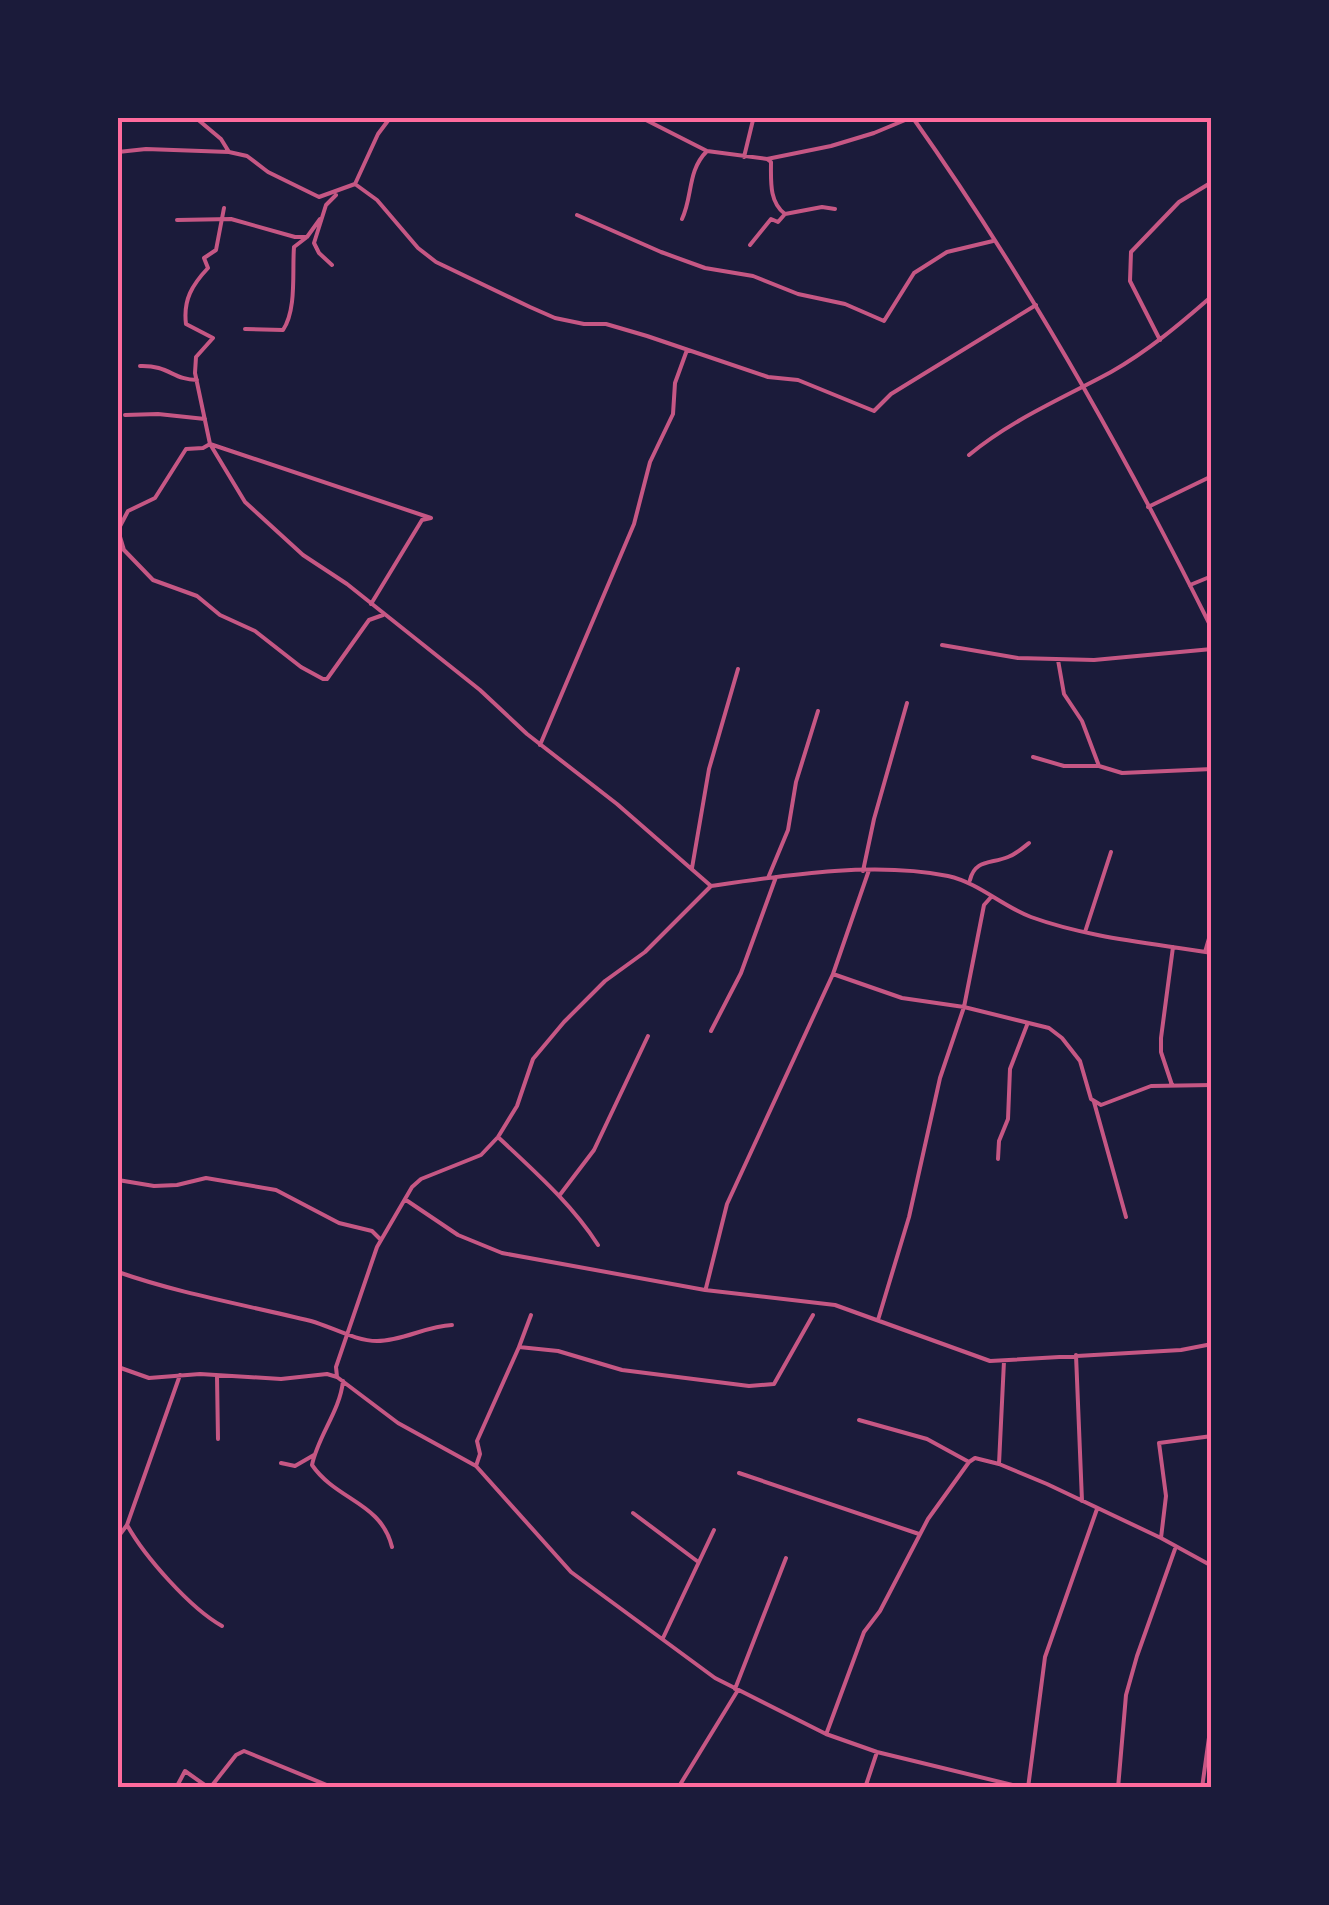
<svg xmlns="http://www.w3.org/2000/svg" width="1329" height="1905" font-family="'Titillium Web',sans-serif">
  <rect width="100%" height="100%" fill="#1b1b3a"/>
  <g fill="none" stroke-linecap="round" stroke-linejoin="round">
    <path stroke="#c65784" stroke-width="4" d="M196 118 221 139 229 152
      M642 118 707 151 767 159 831 146 874 133 910 118
      M118 152 146 149 229 152 247 156 268 172 319 197 355 184 377 200 418 248 436 262 530 307 555 318 584 324H606L647 336 768 377 798 380 874 411 891 394 1036 305
      M744 157 753 120
      M767 159 771 162C771 181 769 202 785 214L822 207 835 209
      M355 184 378 134 390 118
      M224 208 216 250 204 258 208 268C192 285 183 300 186 324L213 338 196 357 195 373 210 444 245 502 303 555 347 584 480 690 527 734 617 804 711 886 645 952 605 981 564 1022 533 1059 517 1106 498 1137 481 1155 421 1179 412 1187 377 1247 336 1367 337 1377
      M577 215 661 252 705 268 753 276 798 294 845 304 884 321 914 273 947 252 993 241
      M682 219C693 196 687 171 707 151
      M177 220 231 219 295 237H307L320 219
      M750 245 771 219 778 222 785 214
      M332 265 319 253 314 243 326 205 336 195
      M245 329 283 330C297 309 292 271 294 247L307 237
      M1160 340 1130 281 1131 252 1179 202 1212 182
      M140 366C169 365 173 380 197 380
      M125 415 158 414 205 419
      M969 455C1011 420 1063 398 1111 372 1148 351 1180 324 1212 296
      M1148 507 1212 476
      M118 547 124 550 153 580 197 596 220 615 255 631 301 667 323 679H327L369 620 383 615
      M124 550 118 530 128 511 155 498 186 449 203 448 210 444 431 518 422 520 371 604
      M1190 585 1212 576
      M942 645 1018 658 1094 660 1212 649
      M1058 660 1064 694 1082 721 1099 766
      M540 745 634 524 650 462 673 414 675 383 687 350
      M1033 757 1064 766H1099L1122 773 1212 769
      M692 868 709 769 738 669
      M863 871 874 819 907 703
      M768 878 788 830 796 782 818 711
      M970 880C975 859 991 864 1008 857 1016 854 1023 848 1029 843
      M711 886C786 875 874 861 948 876 979 883 1002 906 1031 917 1089 938 1151 943 1212 953
      M1085 932 1111 852
      M1205 952 1212 928
      M833 974 902 998 964 1007 1049 1028 1062 1038 1080 1061 1091 1099 1101 1105 1151 1086 1212 1085
      M711 1031 741 973 776 877
      M1172 1085 1161 1052V1038L1173 947
      M1094 1102 1126 1217
      M498 1137C534 1171 571 1203 598 1245
      M998 1159 999 1141 1008 1119 1010 1069 1027 1025
      M118 1180 154 1186 177 1185 206 1178 276 1190 339 1223 372 1231 381 1240
      M559 1196 594 1150 648 1036
      M406 1200 458 1235 502 1253 705 1290 835 1305 990 1361 1181 1350 1212 1344
      M118 1272C181 1294 246 1305 311 1321 332 1327 356 1341 377 1341 403 1341 426 1326 452 1325
      M706 1288 727 1204 833 974 869 870
      M878 1320 909 1217 940 1078 964 1007 984 905 992 896
      M519 1347 531 1315
      M1076 1355 1082 1501
      M118 1367 149 1378 200 1374 281 1379 327 1374 337 1377 398 1423 476 1466 571 1572 715 1678 826 1734 877 1752 1025 1788
      M217 1376 218 1439
      M343 1381C340 1411 318 1436 312 1465 337 1501 381 1502 392 1547
      M859 1420 927 1439 969 1462
      M281 1463 295 1466 314 1455
      M999 1464 1004 1361
      M476 1466 480 1454 477 1441 519 1347 558 1351 622 1370 749 1386 774 1384 813 1315
      M739 1473 919 1534
      M633 1513 697 1561
      M127 1525C145 1557 190 1608 222 1626
      M118 1537 127 1525 180 1375
      M1161 1538 1166 1496 1159 1443 1212 1436
      M663 1638 714 1530
      M735 1689 786 1558
      M827 1732 864 1632 880 1611 928 1519 969 1462 975 1458 999 1464 1047 1484 1161 1538 1212 1566
      M176 1788 185 1771 209 1788
      M210 1788 236 1755 244 1751 334 1788
      M435 1788 449 1785 464 1788
      M678 1788 738 1690
      M865 1788 877 1752
      M1028 1788 1045 1657 1097 1509
      M1118 1788 1126 1695 1137 1656 1175 1549
      M1202 1788 1212 1716"/>
    <path stroke="#c65784" stroke-width="4" d="M913 118C1027 279 1124 452 1212 629"/>
  </g>
  <rect width="1329" height="1905" fill="none" stroke="#1b1b3a" stroke-width="240"/>
  <rect x="120" y="120" width="1089" height="1665" fill="none" stroke="#ff6b9d" stroke-width="4"/>
</svg>
